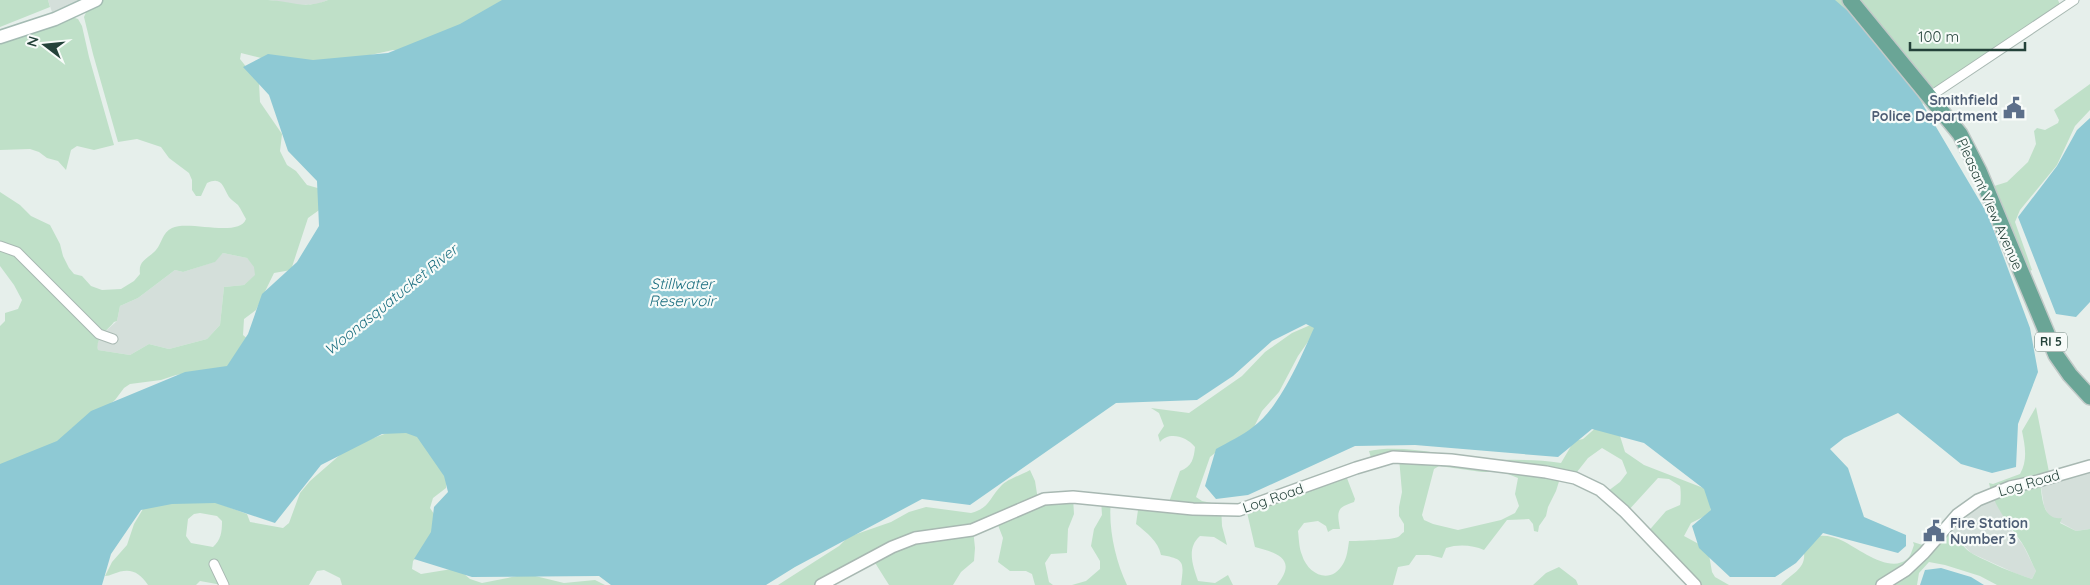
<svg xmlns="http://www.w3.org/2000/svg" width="2090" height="585" font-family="Quicksand,sans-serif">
  <rect width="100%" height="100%" fill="#e6efeb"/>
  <path fill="#d4dfda" d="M48 0H94L54 18Z
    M270 0H328L318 4 298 5Z
    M223 253 247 258 255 267 256 275 244 285 224 287 220 325 207 339 169 349 149 344 130 355 98 350 97 345 100 336 117 321 120 306 138 298 175 270 183 272 214 262Z
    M2090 466V529L2076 531 2060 522 2061 519H2053L2049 516 2044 506 2040 480Z
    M1993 497 2012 531 2023 545 2036 571 2032 579 2017 574 1971 553 1951 532 1942 531Z"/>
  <path fill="#bfe0c8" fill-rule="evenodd" d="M0 0H48L50 7 0 27Z
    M102 0C157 0 213 0 268 0 292 1 303 10 328 0H515L403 51 393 50 307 69 241 53 240 59 259 83 260 102 282 134 280 151 287 165 296 171 307 185 321 189 322 208 308 218 291 270 274 273 256 310 244 319 243 335 250 341 221 376 189 373 176 375 161 380 130 384 124 388 115 400 81 427 72 428 61 439 0 479V326L5 321V313L18 309 22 300 14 285 0 266V192L20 205 31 216 50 225 60 244 63 256 69 268 74 274 82 276 91 286 102 290 121 289 134 281 140 274C138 260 148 259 156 250 162 243 162 233 172 228 189 220 239 238 246 219 243 214 241 209 238 205 235 202 231 200 229 197 223 187 222 176 207 183L201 196H196L192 190V180L189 173 169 158 161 147 137 139 118 142 93 54 84 17 87 10ZM223 253 247 258 254 267 255 275 244 285 224 287 220 325 207 339 169 349 149 344 130 355 98 350C95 338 107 331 114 322L117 321 120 306 138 298 175 270 183 272 215 262Z
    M1833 0H2058L2061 7 1921 105Z
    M72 17 78 19 82 26 89 57 114 145 94 150 77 146 71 150 66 170 58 161 47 158 39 152 30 149 0 150V43L36 32Z
    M2090 84V110L2075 126 2057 165 2020 210 2015 222 2032 270 2024 273 1991 187 2007 182 2028 162 2036 144 2034 131 2037 128 2045 130 2058 123 2059 120 2054 110Z
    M1315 323 1319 326 1298 356 1279 392 1262 411 1253 429 1225 445 1210 457 1196 497 1202 501 1221 505 1222 526 1227 545 1214 537 1200 536C1186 548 1193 566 1198 581L1215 583 1228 575 1233 585H1181C1184 562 1185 559 1161 555 1158 541 1147 533 1136 524L1139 503 1168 505 1180 471C1192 467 1194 458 1195 447 1187 437 1169 431 1160 442L1158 435 1164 426 1159 413 1151 408 1189 413 1242 376 1265 352 1292 333Z
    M2036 407 2050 477 2040 480C2042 494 2041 521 2062 518L2060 523 2076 531 2090 529V585H1997L1980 576 1945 565 1929 562 1919 573 1917 585H1781C1791 574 1806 569 1804 553L1817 536C1827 535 1835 537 1843 541 1859 549 1890 574 1907 559 1911 556 1912 550 1914 545L1913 542 1929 547 1942 531C1959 533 1960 547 1973 554 1990 563 2013 573 2032 579L2036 571C2031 562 2028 552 2022 543 2009 524 1993 506 1989 483L1993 484 2020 474C2028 460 2025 446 2022 431Z
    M409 425 447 474 446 488 433 498 430 508 434 514 431 542 413 561 412 569 421 574 452 569 463 573 470 579 482 583 527 574 564 583 595 580 605 585H342L340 578 324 570 317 571 309 585H222L200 581 196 585H148C139 571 129 567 113 574 110 575 108 576 105 576L112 562 127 545 134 524 143 509 186 491 247 514 250 522 283 528 289 523 300 493 310 481 349 447ZM200 513 217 516 222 521C222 532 221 540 213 547L191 543 186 536 188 519 194 514Z
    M1599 425 1620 436 1625 452 1644 465 1706 489 1710 498 1711 513 1691 523 1684 536 1708 549 1712 572 1715 577 1729 585H1693L1646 534 1666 511 1680 505C1681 501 1681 490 1680 486L1669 479 1658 478 1627 512 1604 494 1620 482 1627 473 1622 460 1602 448 1588 458 1573 477 1561 475 1556 491 1548 507 1546 516 1539 526 1538 532 1534 531 1533 524 1529 519 1507 520 1484 550C1473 545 1458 544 1446 548L1442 558 1429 555H1416L1409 565 1398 567 1393 585H1277C1298 559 1277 553 1255 547L1246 508 1345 473 1355 499 1354 502C1336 508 1337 511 1340 529H1333L1328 532 1326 526 1318 521 1304 523 1298 531C1299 539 1299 548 1302 555 1308 575 1331 585 1343 564 1347 558 1348 548 1349 541 1357 541 1392 540 1398 537 1400 536 1402 533 1404 532V524L1399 516V507L1402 492 1399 458 1372 461 1369 451C1405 444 1444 456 1480 459 1507 461 1534 458 1561 463L1574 441 1583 439ZM1439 466 1482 472H1503L1518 478 1515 494 1519 506 1515 513 1501 520 1458 530 1433 524 1424 520 1422 515 1434 469Z
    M1030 470 1035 481 1038 500 1073 497 1074 514 1068 529 1067 553 1051 554 1045 563 1049 582 1053 585H1035L1032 574 1026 571H1010L998 562 1003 538 996 520 973 529 975 548 974 561 961 572 953 585H889L872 558 830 585H778L839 546 848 537 891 522 909 512 926 507 971 513C990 508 990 497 1001 486 1007 479 1022 475 1030 470Z
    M1101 499 1111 500C1108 527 1115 560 1127 585H1072L1086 581 1100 569V561L1091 546 1094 529 1102 515Z
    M1559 567 1576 580 1578 585H1533L1546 573Z"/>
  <path fill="#8ec9d4" d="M502 0H1835L1849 12 1916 93 1988 215 2030 328 2038 372 2018 424 2016 467 1992 473 1961 464 1898 413 1844 438 1830 449 1848 468 1864 517 1906 535V546L1898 553 1823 533 1796 563 1775 577H1730L1699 548 1692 526 1711 510 1704 489 1644 443 1592 429 1558 457 1415 445 1355 446 1248 495 1216 499 1205 486 1216 449C1228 442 1242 436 1253 427 1279 409 1301 357 1314 328L1306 324 1272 341 1233 376 1197 400 1116 403 970 505 922 499 795 567 766 585H611L599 576 472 577 414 559 431 532 434 507 448 492 444 476 417 437 406 433 382 434 321 465 275 523 215 503 172 504 141 510 111 554 102 585H0V464L57 441 91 411 185 372 227 366 248 334 262 294 297 262 319 226 317 181 288 151 269 95 243 67 268 54 313 60 388 53 460 24Z
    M2090 118V302L2076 317 2056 314 2018 217 2057 166 2077 130Z
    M1941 568 1971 577 1984 585H1920L1925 570Z"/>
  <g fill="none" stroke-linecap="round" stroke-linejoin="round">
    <g stroke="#a8b8b2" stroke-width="11">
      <path id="minor" d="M1929 97 2074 0
        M0 246 17 252 99 334 113 339
        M214 564 224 585"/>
    </g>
    <g stroke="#a8b8b2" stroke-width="14">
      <path id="tertiary" d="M821 585 892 547 915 538 972 530 1044 499 1073 497 1193 509 1239 510 1356 468 1393 457 1451 460 1546 472 1575 478 1600 490 1624 511 1695 585
        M1882 585 1906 570 1924 553 1957 515 1978 500 2010 487 2038 481 2090 466"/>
    </g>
    <g stroke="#a4bbb3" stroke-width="15">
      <path id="secondary" d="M0 37 55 19 96 0"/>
    </g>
    <g stroke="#c2cac8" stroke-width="18">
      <path id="primary" d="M1850 0 1960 134 1979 171 2056 355 2070 375 2090 397"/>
    </g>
    <use href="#minor" stroke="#fff" stroke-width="9"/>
    <use href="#tertiary" stroke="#fff" stroke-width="11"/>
    <use href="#secondary" stroke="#fff" stroke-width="12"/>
    <use href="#primary" stroke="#6aa596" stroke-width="15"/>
  </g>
  <defs>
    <g id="civic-bare" transform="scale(1.725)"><path d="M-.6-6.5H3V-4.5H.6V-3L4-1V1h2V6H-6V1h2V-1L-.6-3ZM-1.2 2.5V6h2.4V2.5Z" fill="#5c6f8a" stroke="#f7fbf9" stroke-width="2.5" paint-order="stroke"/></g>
  </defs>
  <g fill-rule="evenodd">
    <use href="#civic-bare" x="2014" y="108"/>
    <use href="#civic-bare" x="1934" y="531"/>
  </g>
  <g text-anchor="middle" stroke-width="4.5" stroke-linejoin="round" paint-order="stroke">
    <rect fill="#f7fbf9" stroke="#637a73" stroke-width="1" x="2035" y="332.5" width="32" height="19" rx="4"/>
    <g font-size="12" font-weight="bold" fill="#24423a">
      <text x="2051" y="346">RI 5</text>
    </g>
    <g font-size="14" font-weight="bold" fill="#4e5e75" stroke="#f7fbf9" text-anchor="end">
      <text x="1998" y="105">Smithfield<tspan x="1998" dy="16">Police Department</tspan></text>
      <text x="1950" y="528" text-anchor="start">Fire Station<tspan x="1950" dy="16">Number 3</tspan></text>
    </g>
    <g font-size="14" fill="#24423a" stroke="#f7fbf9">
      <text transform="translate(1990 204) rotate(66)" y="5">Pleasant View Avenue</text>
      <text transform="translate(2029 483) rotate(-16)" y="5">Log Road</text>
      <text transform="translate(1273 498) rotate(-19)" y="5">Log Road</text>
    </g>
    <g font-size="15" font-style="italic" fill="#1c6f80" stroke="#f7fbf9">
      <text x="682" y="289">Stillwater<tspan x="682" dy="17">Reservoir</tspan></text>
      <text transform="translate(391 300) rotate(-39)" y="5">Woonasquatucket River</text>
    </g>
  </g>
  <g transform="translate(45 45) rotate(286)" stroke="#f7fbf9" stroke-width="4" paint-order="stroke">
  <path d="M0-4L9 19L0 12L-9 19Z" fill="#24423a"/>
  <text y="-8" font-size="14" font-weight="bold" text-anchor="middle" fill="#24423a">N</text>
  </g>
  <path d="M1910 42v8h115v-8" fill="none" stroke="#24423a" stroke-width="2.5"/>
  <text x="1918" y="42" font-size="15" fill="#24423a" stroke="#f7fbf9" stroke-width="4" paint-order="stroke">100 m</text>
</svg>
